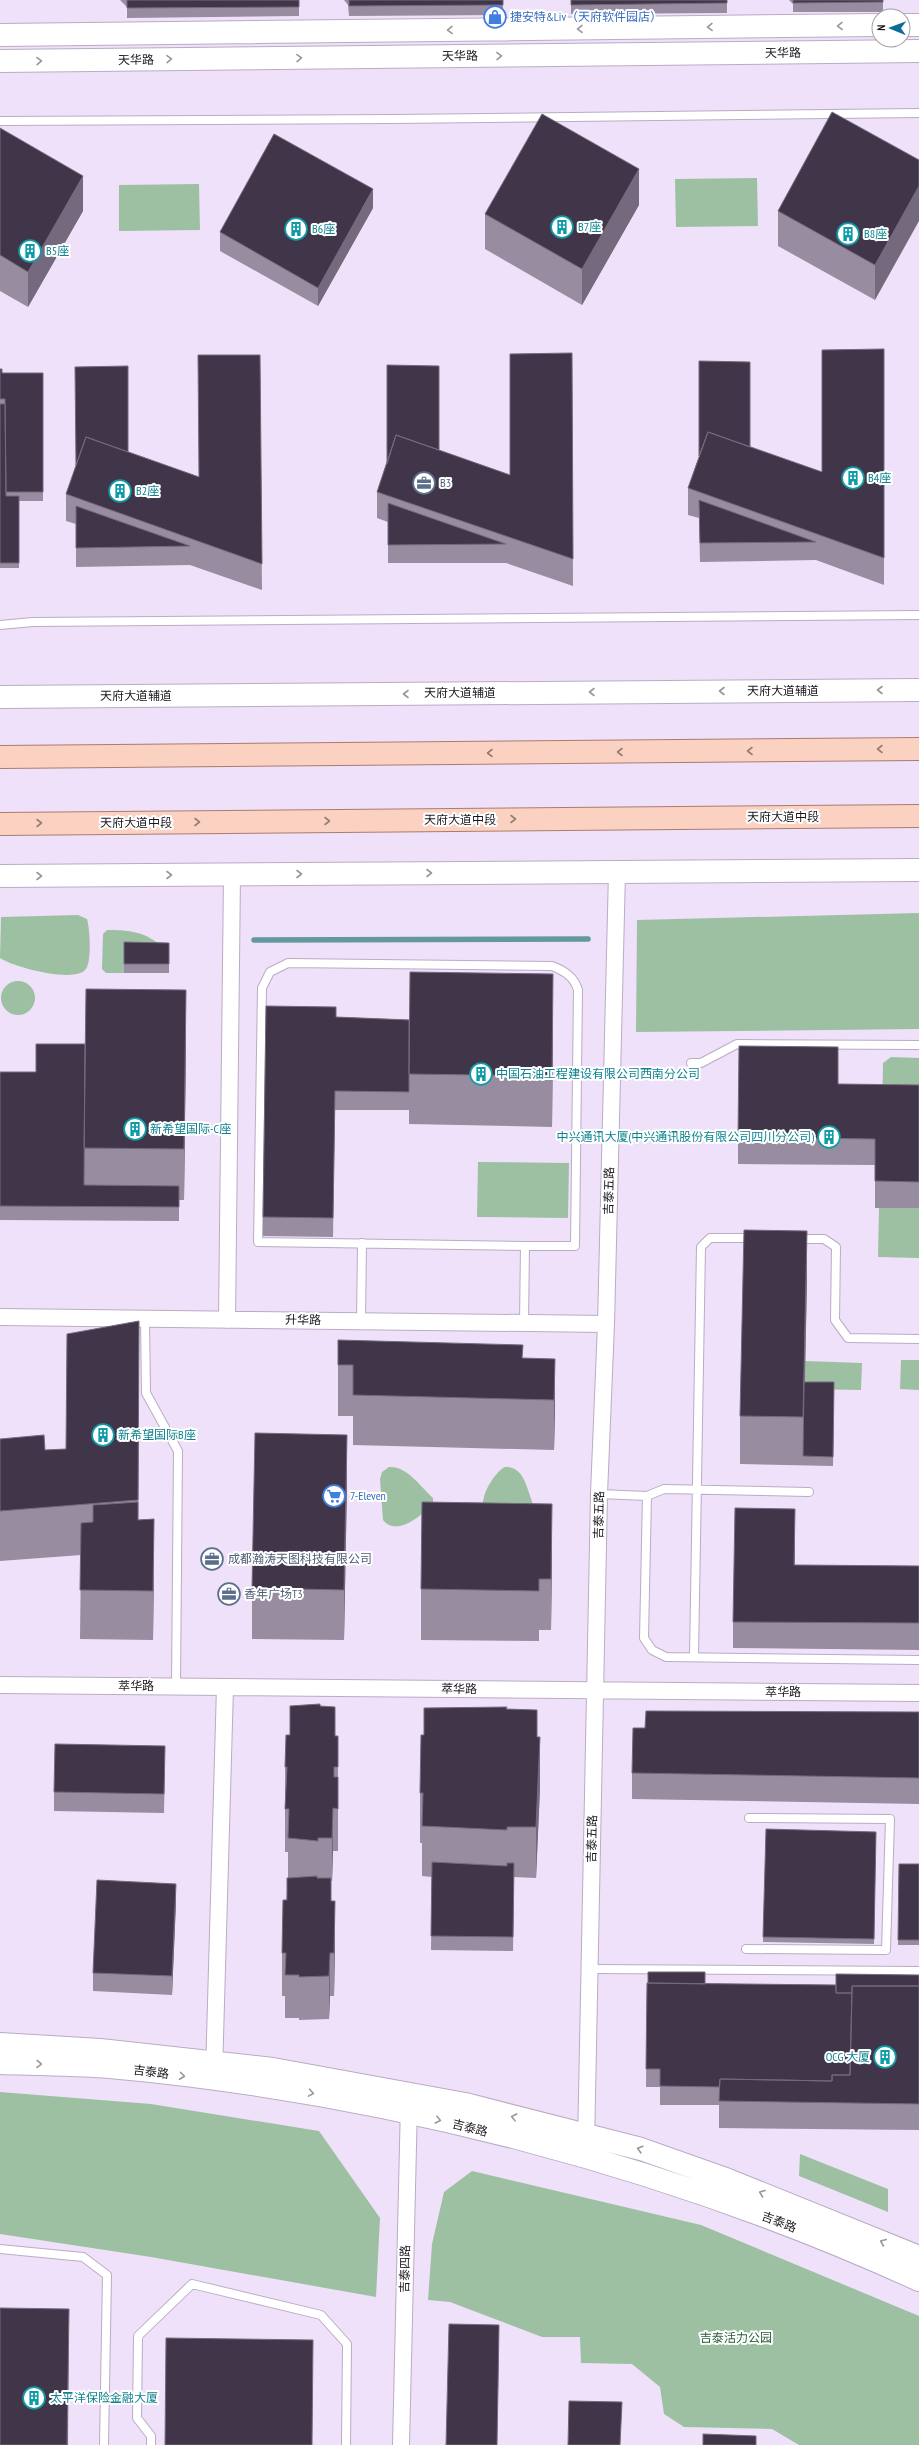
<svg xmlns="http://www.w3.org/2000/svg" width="919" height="2445" font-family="'PT Sans Narrow','Noto Sans SC',sans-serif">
  <rect width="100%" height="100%" fill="#efe1f9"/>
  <path fill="#9dc0a3" d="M757 178 758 226 676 227 675 179Z
    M199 184 200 230 119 231V185Z
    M919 913V1029L636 1032 637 920Z
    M78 915 87 919C90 928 92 964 85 970 73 983 13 967 0 958L1 917Z
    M107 930C127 930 143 931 159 944L124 952V973H106L102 969 103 934Z
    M1 998a17 17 0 1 1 34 0a17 17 0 1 1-34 0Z
    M891 1057 919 1058V1111H882L883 1063Z
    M478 1162 569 1163 568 1218 477 1217Z
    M879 1208H919V1258L878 1257Z
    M901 1360H919V1390L900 1389Z
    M805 1361 862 1363 861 1390 804 1389Z
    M389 1467C407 1466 420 1486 433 1498V1503C422 1516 396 1537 383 1520L380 1479 382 1472Z
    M505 1467C524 1466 527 1489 533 1504H483C483 1492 495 1472 505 1467Z
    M0 2092 151 2104 319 2131 380 2218 376 2297 151 2257 0 2234Z
    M800 2154 888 2189V2212L799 2176Z
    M472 2171 701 2225 919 2316V2445H799L772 2429 684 2427 664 2414 660 2387 632 2364 581 2363 580 2337H542L450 2302 428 2300 432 2244 444 2192Z"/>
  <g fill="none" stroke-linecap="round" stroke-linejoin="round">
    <path stroke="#64989e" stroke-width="5.5" d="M254 940 588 939"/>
    <g stroke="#b9acc3" stroke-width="10">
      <path id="lane" d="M0 121 394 119 919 113
        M0 625 33 622 919 615
        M691 1063H701L737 1044 919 1045
        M796 1239H824L836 1247 835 1320 848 1338 919 1339
        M145 1319 146 1393 178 1451 176 1686
        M361 1321 362 1243
        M524 1323 525 1246H575L578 990C574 977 565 971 552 966L288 963 270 972 262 988 258 1242 525 1246
        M599 1494 647 1496 644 1638 652 1650 666 1657 919 1660
        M647 1496 664 1489 809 1492
        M694 1657 701 1247 710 1238H754
        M746 1949 886 1950 890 1819 749 1818
        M590 1969 919 1971
        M0 2249 83 2257 107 2275 104 2445
        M151 2445V2436L137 2418 138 2336 192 2284 321 2315 347 2344 346 2445"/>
    </g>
    <g stroke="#b9acc3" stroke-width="18">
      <path id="street" d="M0 1317 606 1324
        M227 1320 232 875
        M0 1685 919 1693
        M214 2073 225 1687
        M586 2146 599 1494 606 1324 617 872
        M401 2445 409 2103"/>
    </g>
    <g stroke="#b9acc3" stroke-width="24">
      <path id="secondary" d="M903 25H919
        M0 35 879 25
        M0 61 919 51
        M0 697 919 690
        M0 876 919 870
        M0 2044 100 2050 273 2069 465 2104 641 2149 723 2178 919 2257
        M0 2063C36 2064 73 2064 110 2067 386 2092 667 2165 919 2280"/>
    </g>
    <g stroke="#aa7c6d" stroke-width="24">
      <path id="primary" d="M0 757 919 749
        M0 824 919 816"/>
    </g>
    <use href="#lane" stroke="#fff" stroke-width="8"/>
    <use href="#street" stroke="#fff" stroke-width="16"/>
    <use href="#secondary" stroke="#fff" stroke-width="22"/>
    <use href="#primary" stroke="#fbd2c1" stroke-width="22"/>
  </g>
  <path fill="#988ca1" d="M120 0H299V16L127 18V7Z
    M344 0H503V15L349 16 348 5Z
    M571 0 727 3V13L571 14Z
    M789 0H883V12H793V4Z
    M0 128 83 211 28 307 0 291Z
    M919 160 875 300 778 246V211Z
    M639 205 582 305 485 249V214Z
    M373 208 318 306 220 251V232Z
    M884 349V585L816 560 700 562 699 518 688 515V488L750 447 822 472Z
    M572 353 573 586 506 563H388V522L377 518V492L439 450 510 475Z
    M260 355 262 590 190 565 76 567V524L66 521V494L128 452 199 477Z
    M0 369 2 373H43V501H19V568H0Z
    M124 942 169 943V973H124Z
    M336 1017 553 1025 552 1127 409 1124V1110H335L333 1237 263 1236V1217Z
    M186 1041 184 1200H179V1221L0 1220V1072H36L85 1044Z
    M838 1084 919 1085V1208H875V1165L738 1164V1137Z
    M807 1280 805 1382H834L833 1466 740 1464V1416Z
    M555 1359V1409L554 1450 353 1445V1416H338V1365Z
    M139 1372 138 1520 154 1519 153 1640 80 1639 81 1555 0 1561V1439L45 1450 66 1449Z
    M347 1485 344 1640 252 1639V1588Z
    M795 1535V1565L919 1566V1650L733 1648V1622Z
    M552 1554 551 1630H539V1641L421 1640V1589Z
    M320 1706 335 1736H338V1851H333L332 1881H331V1901L335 1944 334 1996H330L329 2019 299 2020V2018H285V1996H282V1953L288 1878V1852H285V1767L290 1735Z
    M507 1709 537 1737 540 1788 536 1878 514 1877 513 1951 431 1950 432 1877 422 1876V1843H420V1793L424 1735Z
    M919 1712V1804L632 1799V1773L645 1728Z
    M165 1764 164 1813 54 1811V1792Z
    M876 1832 874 1944 763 1942V1937Z
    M899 1864H919V1945H898Z
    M176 1902 172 1995 93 1991V1973Z
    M919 1975V2130L719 2128V2105H660V2087H646L647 1983 836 1985Z"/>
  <path fill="#75697e" d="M639 169V205L582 305V269Z
    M83 176V211L28 307V272Z
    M919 186V221L875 300V265Z
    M373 189V208L318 306V288Z
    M553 974V1025L552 1127V1076Z
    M186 990V1041L184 1200V1149Z
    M807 1231V1280L803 1456V1417Z
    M139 1321V1372L138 1550V1500Z
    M555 1359V1409L554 1450V1400Z
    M347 1435V1485L344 1640V1590Z
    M552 1504V1554L551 1630V1579Z
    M795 1509V1535L794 1591V1565Z
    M154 1567 153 1640V1591Z
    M540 1737V1788L536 1878V1827Z
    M333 1808V1851L332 1881V1838Z
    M176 1884V1902L172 1995V1976Z
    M335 1901V1944L334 1996V1953Z
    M330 1953V1996L329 2019V1976Z
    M69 2309 68 2445H67Z
    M499 2325V2344L497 2445Z"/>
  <path fill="#413649" stroke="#75697e" d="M127 0H299V7L127 8Z
    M349 0H503V5L349 6Z
    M571 0H727V3L571 5Z
    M793 0H883V2L793 3Z
    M832 112 919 160V186L875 265 778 211Z
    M542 114 639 169 582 269 485 214Z
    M0 128 83 176 28 272 0 255Z
    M274 134 373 189 318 288 220 232Z
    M884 349V558L688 488 708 432 822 472V350Z
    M572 353 573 559 377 492 396 435 510 475V354Z
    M198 355H260L262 564 66 494 86 437 199 477Z
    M699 361 750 362V447L708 432 699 456Z
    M387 365 439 366V450L396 435 387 464Z
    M128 366V452L86 437 76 465 75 367Z
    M0 369H2V373H43V492H6L5 399H0Z
    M0 404H5L6 496H19V563H0Z
    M699 500 816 542 700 543Z
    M388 503 506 544 388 545Z
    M76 506 190 546 76 548Z
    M124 942 169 943V964H124Z
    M410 972 553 974 552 1076 409 1074Z
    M86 989 186 990 184 1149 84 1148Z
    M266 1006 336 1007V1017L409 1020V1092L335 1091 333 1218 263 1217Z
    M36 1044H85L84 1185 179 1186V1207L0 1206V1072H36Z
    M739 1046 838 1047V1084L919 1085V1182L875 1181V1139L738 1137Z
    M744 1230 807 1231 803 1417 740 1416Z
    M139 1321 138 1500 0 1511V1439L44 1435 45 1450 66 1449 67 1334Z
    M338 1340 523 1345 522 1358 555 1359 554 1400 353 1395V1365H338Z
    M804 1382H834L833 1457 803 1456Z
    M255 1433 347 1435 344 1590 252 1588Z
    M138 1502V1520L154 1519 153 1591 80 1590 81 1523 93 1522V1505Z
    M422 1502 552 1504 551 1579H539V1591L421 1589Z
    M735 1508 795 1509 794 1565 919 1566V1623L733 1622Z
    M320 1704V1706L335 1707V1736H338V1767H334V1777H338V1809L333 1808 332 1838H318V1841L288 1838 289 1809H285L287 1767H285L286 1735H290V1706Z
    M507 1707 506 1709 537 1710V1737H540L536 1827H507V1830L422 1826 423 1793H420L421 1735H424V1708Z
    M646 1711 919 1712V1778L632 1773 633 1728H645Z
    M55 1744 165 1746 164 1794 54 1792Z
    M766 1829 876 1832 874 1939 763 1937Z
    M432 1862 507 1866V1863H514L513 1937 431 1936Z
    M899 1864H919V1940H898Z
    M317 1876V1878H331V1901H335L334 1953H330L329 1976 299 1977V1975H285L286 1953H282L283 1900H287V1878Z
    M97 1880 176 1884 172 1976 93 1973Z
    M648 1972H705V1984L648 1983Z
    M836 1974 919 1975V1986H852V1993H836Z
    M647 1983 836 1985V1993H852L850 2075H832V2081L720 2079 719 2087 660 2086V2069H646Z
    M852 1986H919V2104L719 2101 720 2079 832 2081V2075H850Z
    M0 2308 69 2309 67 2445H0Z
    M449 2324 499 2325 497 2445H446Z
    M166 2338 313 2340 312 2445H165Z
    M569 2401 622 2402 620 2445H568Z
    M703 2434 756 2436V2445H703Z"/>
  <defs><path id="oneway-chevron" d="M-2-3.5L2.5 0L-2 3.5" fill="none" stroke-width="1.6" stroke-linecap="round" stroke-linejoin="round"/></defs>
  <g stroke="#989699">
    <use href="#oneway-chevron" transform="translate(840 26) rotate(179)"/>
    <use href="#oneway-chevron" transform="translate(710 27) rotate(179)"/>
    <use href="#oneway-chevron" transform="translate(580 29) rotate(179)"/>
    <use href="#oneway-chevron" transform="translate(450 30) rotate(179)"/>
    <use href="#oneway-chevron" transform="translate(499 56) rotate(-1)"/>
    <use href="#oneway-chevron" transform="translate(299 58) rotate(-1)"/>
    <use href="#oneway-chevron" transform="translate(169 59) rotate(-1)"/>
    <use href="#oneway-chevron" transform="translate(39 61) rotate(-1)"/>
    <use href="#oneway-chevron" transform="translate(880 690) rotate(180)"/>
    <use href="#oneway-chevron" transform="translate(722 691) rotate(180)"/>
    <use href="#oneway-chevron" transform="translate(592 692) rotate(180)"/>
    <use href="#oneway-chevron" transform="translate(406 694) rotate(180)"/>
    <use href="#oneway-chevron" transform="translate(429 873)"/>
    <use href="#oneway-chevron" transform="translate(299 874)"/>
    <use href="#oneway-chevron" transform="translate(169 875)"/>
    <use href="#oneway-chevron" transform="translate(39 876)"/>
    <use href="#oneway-chevron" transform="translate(39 2064) rotate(2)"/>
    <use href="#oneway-chevron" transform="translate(182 2076) rotate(7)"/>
    <use href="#oneway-chevron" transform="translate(311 2093) rotate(10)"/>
    <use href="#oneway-chevron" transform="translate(514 2117) rotate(-166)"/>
    <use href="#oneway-chevron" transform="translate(438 2120) rotate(14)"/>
    <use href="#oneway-chevron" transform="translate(640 2149) rotate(-163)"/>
    <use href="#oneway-chevron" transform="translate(762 2193) rotate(-159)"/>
    <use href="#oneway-chevron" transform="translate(883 2242) rotate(-157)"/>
  </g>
  <g stroke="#967d77">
    <use href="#oneway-chevron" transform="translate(880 749) rotate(180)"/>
    <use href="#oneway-chevron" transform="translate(750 751) rotate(180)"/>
    <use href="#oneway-chevron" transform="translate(620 752) rotate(180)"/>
    <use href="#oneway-chevron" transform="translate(490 753) rotate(180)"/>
    <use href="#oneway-chevron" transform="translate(513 819)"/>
    <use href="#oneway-chevron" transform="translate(327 821)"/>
    <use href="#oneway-chevron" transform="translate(197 822)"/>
    <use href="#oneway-chevron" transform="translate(39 823)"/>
  </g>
  <defs>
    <g id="shop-ring" transform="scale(1.15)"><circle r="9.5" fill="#fff" stroke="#3f7fe0" stroke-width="1.5"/><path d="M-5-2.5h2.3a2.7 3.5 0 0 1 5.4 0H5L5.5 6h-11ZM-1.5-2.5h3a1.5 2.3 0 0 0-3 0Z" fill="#3f7fe0"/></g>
    <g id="building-ring" transform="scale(1.15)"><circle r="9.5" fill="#fff" stroke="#0f9aa8" stroke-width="1.5"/><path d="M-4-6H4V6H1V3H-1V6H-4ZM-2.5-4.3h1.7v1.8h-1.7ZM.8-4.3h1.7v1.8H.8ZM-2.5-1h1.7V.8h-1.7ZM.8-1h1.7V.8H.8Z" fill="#0f9aa8"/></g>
    <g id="office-ring" transform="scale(1.15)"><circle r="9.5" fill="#fff" stroke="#5c6f8a" stroke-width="1.5"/><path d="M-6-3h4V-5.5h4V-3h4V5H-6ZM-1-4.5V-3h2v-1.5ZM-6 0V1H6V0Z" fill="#5c6f8a"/></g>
    <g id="supermarket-ring" transform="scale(1.15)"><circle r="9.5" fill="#fff" stroke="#3f7fe0" stroke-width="1.5"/><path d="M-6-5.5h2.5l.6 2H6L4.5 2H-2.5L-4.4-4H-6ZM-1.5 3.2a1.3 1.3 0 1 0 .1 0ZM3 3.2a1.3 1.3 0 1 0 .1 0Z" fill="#3f7fe0"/></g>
  </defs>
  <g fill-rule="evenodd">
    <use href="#shop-ring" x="495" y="17"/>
    <use href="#building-ring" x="562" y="227"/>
    <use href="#building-ring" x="296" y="229"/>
    <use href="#building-ring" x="848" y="234"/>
    <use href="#building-ring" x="30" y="251"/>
    <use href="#building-ring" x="853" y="478"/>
    <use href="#office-ring" x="424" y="483"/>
    <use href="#building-ring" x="120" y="491"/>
    <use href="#building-ring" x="481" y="1074"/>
    <use href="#building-ring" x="135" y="1129"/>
    <use href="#building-ring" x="829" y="1137"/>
    <use href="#building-ring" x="103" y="1435"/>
    <use href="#supermarket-ring" x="334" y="1496"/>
    <use href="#office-ring" x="212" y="1559"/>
    <use href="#office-ring" x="229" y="1594"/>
    <use href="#building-ring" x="885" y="2057"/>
    <use href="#building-ring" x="34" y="2398"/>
  </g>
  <g text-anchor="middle" stroke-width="4" stroke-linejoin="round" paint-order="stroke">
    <g font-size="12" fill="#366cbe" stroke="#fff" text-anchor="start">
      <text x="510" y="21">捷安特&amp;Liv（天府软件园店）</text>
      <text x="350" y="1500">7-Eleven</text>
    </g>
    <g font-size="12" fill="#1a151d" stroke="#fff">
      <text transform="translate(783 53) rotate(-1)" y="4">天华路</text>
      <text transform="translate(460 56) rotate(-1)" y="4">天华路</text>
      <text transform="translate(136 60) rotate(-1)" y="4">天华路</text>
      <text x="783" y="695">天府大道辅道</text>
      <text x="460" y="697">天府大道辅道</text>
      <text x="136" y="700">天府大道辅道</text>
      <text x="783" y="821">天府大道中段</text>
      <text x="460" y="824">天府大道中段</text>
      <text x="136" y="827">天府大道中段</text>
      <text transform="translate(609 1191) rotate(-89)" y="4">吉泰五路</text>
      <text transform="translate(303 1320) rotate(1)" y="4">升华路</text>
      <text transform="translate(599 1515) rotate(-89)" y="4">吉泰五路</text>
      <text x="136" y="1690">萃华路</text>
      <text transform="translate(459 1689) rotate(1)" y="4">萃华路</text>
      <text x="783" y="1696">萃华路</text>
      <text transform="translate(592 1839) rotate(-89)" y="4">吉泰五路</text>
      <text transform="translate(151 2072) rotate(7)" y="4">吉泰路</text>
      <text transform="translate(470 2128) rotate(14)" y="4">吉泰路</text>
      <text transform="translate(779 2222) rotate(21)" y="4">吉泰路</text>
      <text transform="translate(405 2269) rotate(-89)" y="4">吉泰四路</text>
    </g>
    <g font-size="12" fill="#0d838f" stroke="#fff" text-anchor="start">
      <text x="578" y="231">B7座</text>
      <text x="312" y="233">B6座</text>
      <text x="864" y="238">B8座</text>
      <text x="46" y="255">B5座</text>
      <text x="868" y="482">B4座</text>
      <text x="136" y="495">B2座</text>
      <text x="496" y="1078">中国石油工程建设有限公司西南分公司</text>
      <text x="150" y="1133">新希望国际-C座</text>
      <text x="814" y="1141" text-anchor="end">中兴通讯大厦(中兴通讯股份有限公司四川分公司)</text>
      <text x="118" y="1439">新希望国际B座</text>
      <text x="870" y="2061" text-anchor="end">OCG 大厦</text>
      <text x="50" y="2402">太平洋保险金融大厦</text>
    </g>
    <g font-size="12" fill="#4e5e75" stroke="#fff" text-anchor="start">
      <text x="440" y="487">B3</text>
      <text x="228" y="1563">成都瀚涛天图科技有限公司</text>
      <text x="244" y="1598">香年广场T3</text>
    </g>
    <g font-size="12" fill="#285e37" stroke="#fff">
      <text x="736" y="2342">吉泰活力公园</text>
    </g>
  </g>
  <g transform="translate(891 28) rotate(271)"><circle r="19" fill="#ffffff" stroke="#a3a1a5"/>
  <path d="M0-3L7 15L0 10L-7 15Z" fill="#0d6a99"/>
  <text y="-6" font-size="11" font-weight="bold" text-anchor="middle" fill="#1a151d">N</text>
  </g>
</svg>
